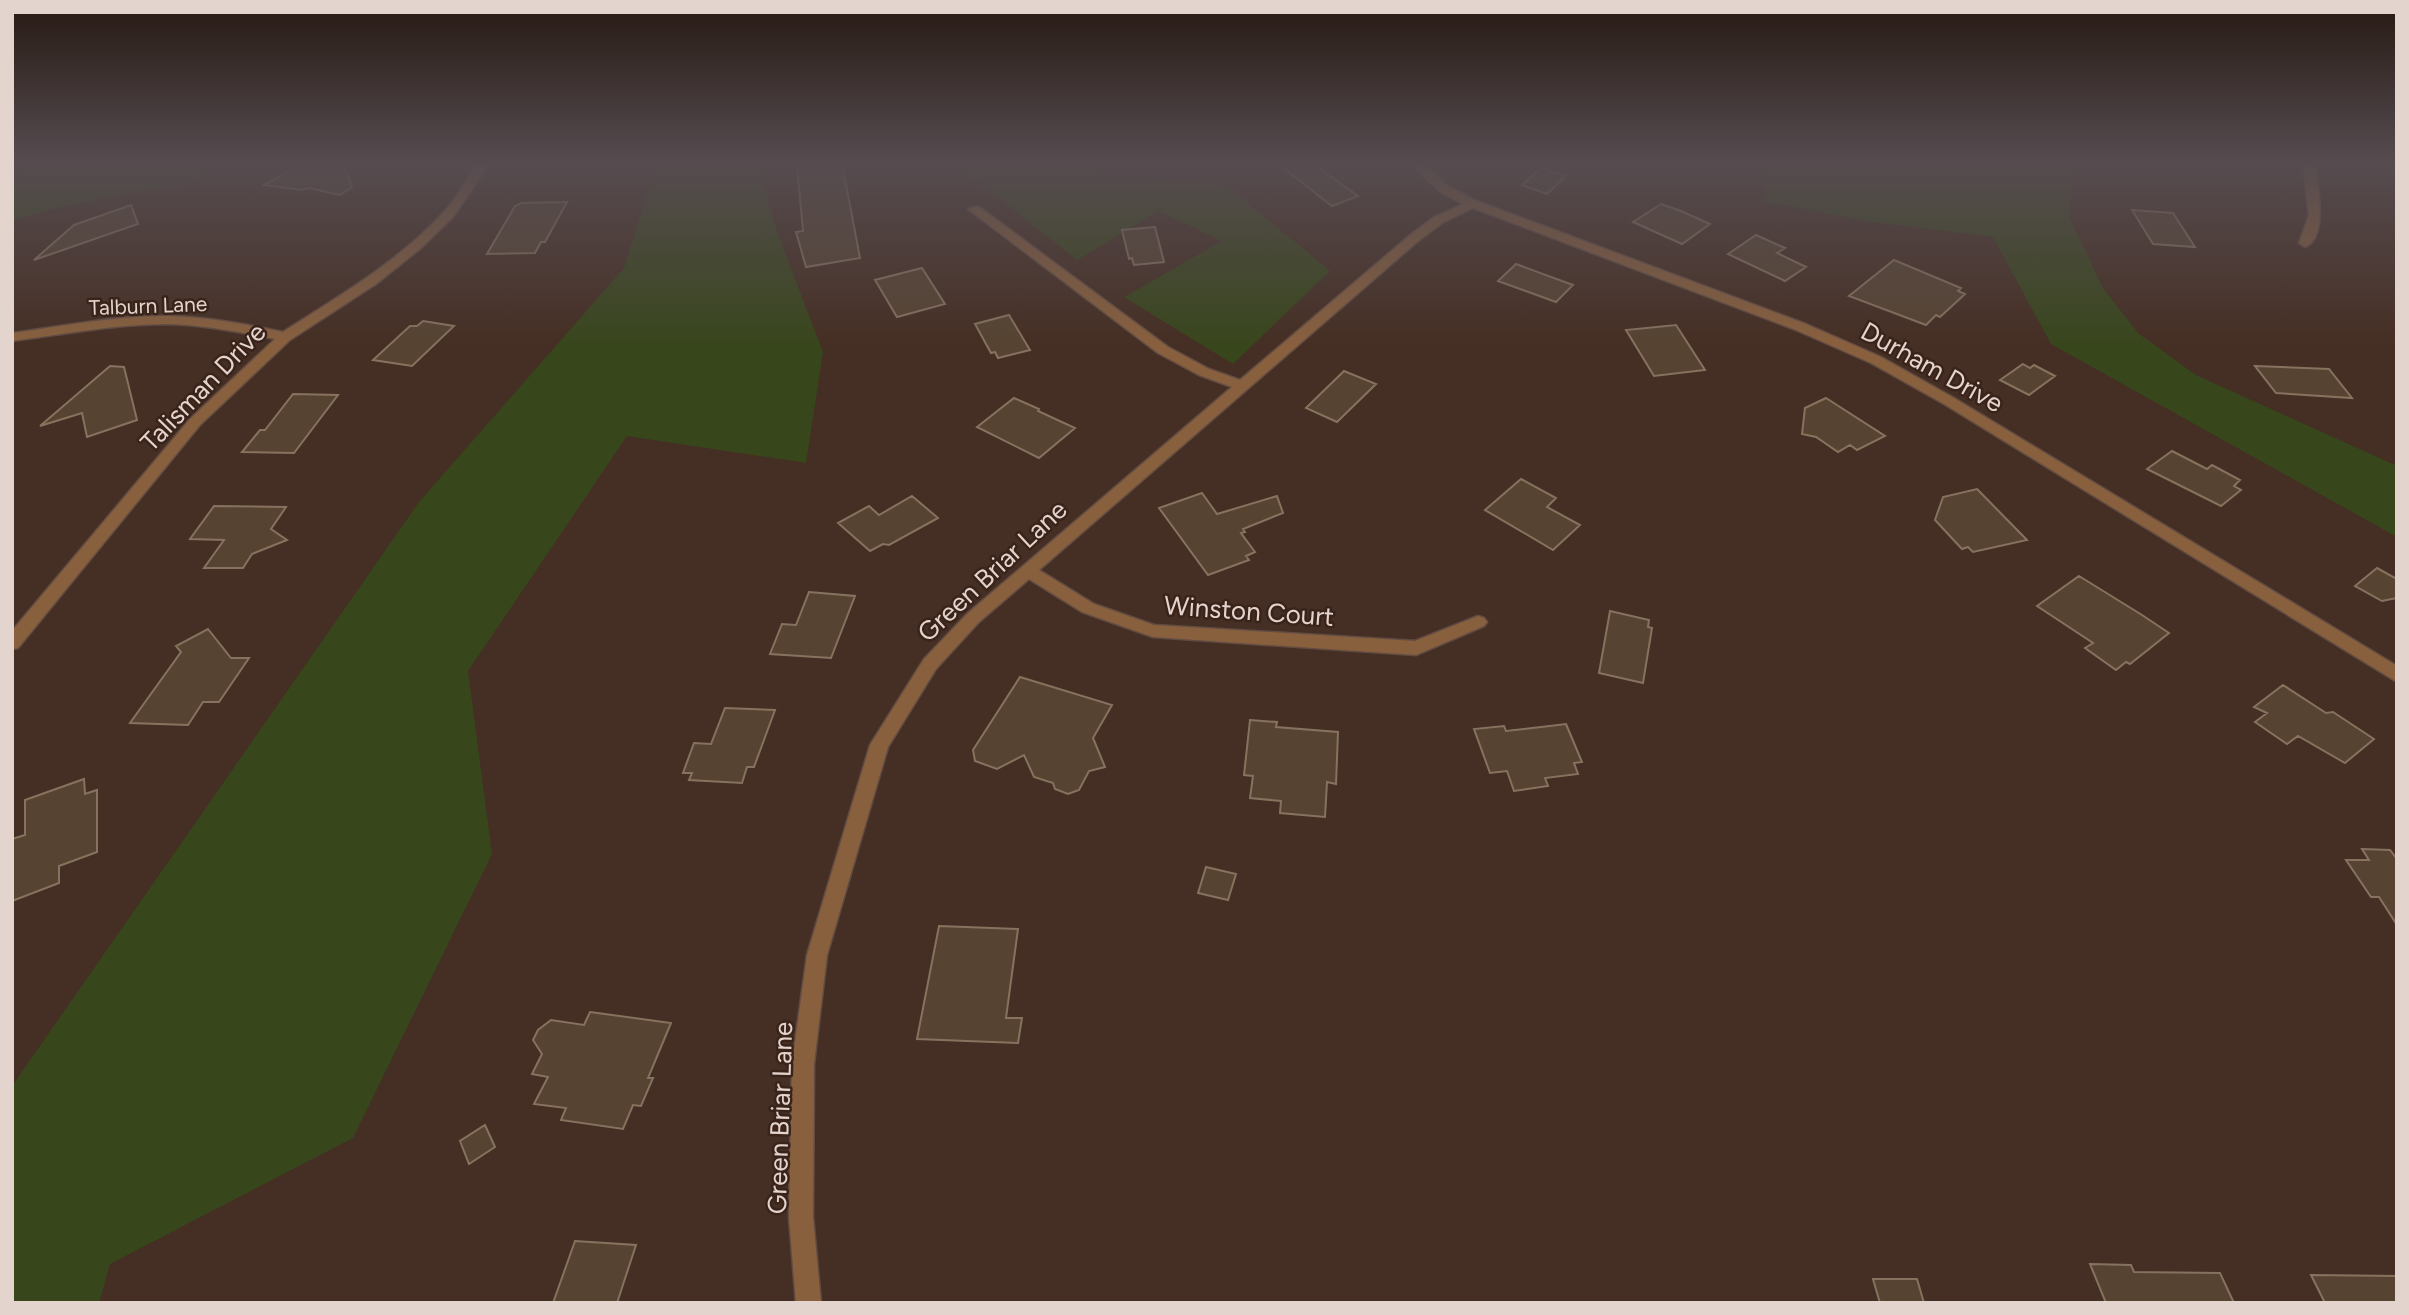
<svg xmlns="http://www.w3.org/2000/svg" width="2409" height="1315" font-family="Figtree,sans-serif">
  <rect width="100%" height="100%" fill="#452e23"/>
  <path fill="#38461c" d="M55 163H215L195 182 69 205 12 220V173Z
    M657 163H770L761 178 777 232 823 352 806 463 627 436 468 671 492 854 353 1138 110 1264 99 1303H12V1086L419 502 624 268Z
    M954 163H1088L1101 173 1226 185 1330 271 1233 364 1124 297 1222 241 1159 211 1077 260Z
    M1724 163H2074L2069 217 2103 288 2138 333 2196 375 2397 466V537L2051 344 1993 237 1866 221 1766 202 1764 172Z"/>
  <path fill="#564331" stroke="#87725f" stroke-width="2" d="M290 163H343L352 187 340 195 309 188 302 190 264 185 291 170Z
    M801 163H842L860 258 806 267 796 232 803 231 797 166H801Z
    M1287 163H1312L1358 196 1332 206 1283 168Z
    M1541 168 1566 176 1547 194 1522 185Z
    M567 202 545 242H541L535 253 487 254 515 206 522 203Z
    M1661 204 1681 211 1710 224 1682 244 1633 222Z
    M131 205 138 224 34 260 74 225Z
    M2132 210 2173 213 2195 247 2153 244Z
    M1155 227 1164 262 1134 265 1132 258 1129 259 1122 230Z
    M1756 235 1785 248 1777 253 1806 267 1785 281 1728 254Z
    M1894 260 1961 288 1958 291 1965 294 1940 317 1936 315 1926 325 1849 296Z
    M1516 264 1573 285 1556 302 1498 281Z
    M922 268 945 304 897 317 875 280Z
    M1009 315 1030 350 998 358 995 352 991 353 975 324Z
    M423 321 454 326 412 366 373 360 410 326H417Z
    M1676 325 1705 370 1654 376 1626 330Z
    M2023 364 2030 368 2034 365 2055 376 2029 395 2000 380Z
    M110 366 124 367 137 420 87 437 82 413 40 426Z
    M2255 366 2329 369 2352 398 2276 393Z
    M1344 371 1376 384 1337 422 1306 408Z
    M293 394 338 395 294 453 242 452 260 430H265Z
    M1014 398 1039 409 1038 411 1075 428 1039 458 977 427Z
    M1826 398 1885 436 1857 450 1850 445 1838 452 1816 437 1802 434 1805 408Z
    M2172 451 2207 469 2212 465 2240 480 2234 486 2241 490 2221 506 2147 469Z
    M1521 479 1556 498 1547 507 1580 525 1553 550 1485 510Z
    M1977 489 2027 540 1973 552 1968 547 1962 549 1935 520 1943 497Z
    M1202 493 1217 514 1277 496 1283 513 1243 529 1245 532 1241 533 1255 552 1246 556 1249 560 1208 575 1159 508Z
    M912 496 938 518 889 545 883 544 870 551 838 523 869 506 879 515Z
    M214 506 286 507 271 529 287 540 252 554 243 568H204L224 540 190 539Z
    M2377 568 2397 579V598L2382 601 2355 586Z
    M2079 576 2142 615 2169 633 2130 664 2126 662 2116 670 2085 648 2093 643 2037 606Z
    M809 592 855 596 831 658 770 654 782 624 796 625Z
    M1610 611 1649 620 1648 627 1652 628 1643 683 1599 673Z
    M208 629 231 658H249L219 702H203L188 725 130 723 181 652 176 646Z
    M1020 677 1112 705 1093 738 1105 767 1089 771 1079 790 1068 794 1055 789 1053 783 1034 777 1024 755 997 769 975 761 973 750Z
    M2283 685 2326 713 2333 712 2374 739 2345 763 2298 736 2287 744 2255 722 2267 713 2254 707Z
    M725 708 775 710 754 767H747L742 783 689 780 692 773H683L694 743 711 744Z
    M1250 720 1277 722 1276 727 1338 732 1336 784 1327 782 1325 817 1280 813 1281 801 1250 798 1253 776 1244 775Z
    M1566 724 1582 762 1574 763 1578 774 1545 778 1548 786 1514 791 1507 771 1490 773 1474 729 1504 726 1506 731Z
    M84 779 85 794 97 790V852L59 866V883L12 901V839L25 835V800Z
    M2362 849 2390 850 2397 859V925L2379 897H2371L2346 860H2369Z
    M1206 867 1236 874 1228 900 1198 893Z
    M939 926 1018 929 1006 1018H1022L1018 1043 917 1039Z
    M590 1012 671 1023 648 1078H653L641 1106 633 1105 623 1129 561 1120 566 1108 534 1104 548 1077 532 1074 542 1054 533 1040 538 1030 551 1020 584 1025Z
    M485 1125 495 1147 469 1164 460 1141Z
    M575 1241 636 1245 617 1303H553Z
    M2090 1264 2131 1265 2134 1272 2220 1273 2234 1303H2106Z
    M2311 1275 2397 1276V1303H2325Z
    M1873 1279H1917L1924 1303H1880Z"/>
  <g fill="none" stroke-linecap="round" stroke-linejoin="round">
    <g stroke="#624c42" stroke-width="3">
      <path id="minor" d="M478 163H490L454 216 421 248 376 284 290 340 200 425 18 648 12 649V631L190 419 275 339C239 332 204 325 168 324 116 324 64 334 12 341V333C64 326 117 315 169 316 208 317 245 324 283 332 339 296 398 262 444 212 457 198 467 179 478 163Z
        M1409 163H1422L1448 186 1477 201 1806 324 1881 357 1954 398 2397 666V682L1944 404 1871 363 1796 330 1473 208 1442 223 1417 242 1039 570 1094 604 1154 625 1415 641 1478 616 1484 618 1487 622 1484 626 1416 655 1153 637 1082 612 1029 579 979 622 936 669 888 747 827 955 814 1064 813 1217 821 1303H796L789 1217 792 1064 807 955 870 745 924 659 967 614 1232 387 1199 375 1158 353 968 209 978 206 1168 347 1209 369 1240 380 1409 236 1434 217 1463 204 1440 192Z
        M2303 163H2315C2317 183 2329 238 2305 247L2299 243 2309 215Z"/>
    </g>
    <use href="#minor" fill="#89603e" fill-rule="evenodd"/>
  </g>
  <linearGradient id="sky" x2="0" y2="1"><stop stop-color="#261913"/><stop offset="0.47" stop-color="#564c50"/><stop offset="1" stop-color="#564c50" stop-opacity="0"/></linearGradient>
  <rect width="2409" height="347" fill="url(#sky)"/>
  <g text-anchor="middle" stroke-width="5" stroke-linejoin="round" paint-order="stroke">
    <g font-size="21" fill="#e4d4ce" stroke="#3a241a">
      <text transform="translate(148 306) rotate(-2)" y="7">Talburn Lane</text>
    </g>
    <g font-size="26" fill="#e4d4ce" stroke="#3a241a">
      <text transform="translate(1932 367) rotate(29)" y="9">Durham Drive</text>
      <text transform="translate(203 387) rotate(-46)" y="9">Talisman Drive</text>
      <text transform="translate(992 571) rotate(-43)" y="9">Green Briar Lane</text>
      <text transform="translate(1249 611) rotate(4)" y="9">Winston Court</text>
      <text transform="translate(780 1118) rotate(-88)" y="9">Green Briar Lane</text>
    </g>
  </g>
  <rect width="2409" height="1315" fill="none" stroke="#e4d4ce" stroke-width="28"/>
</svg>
